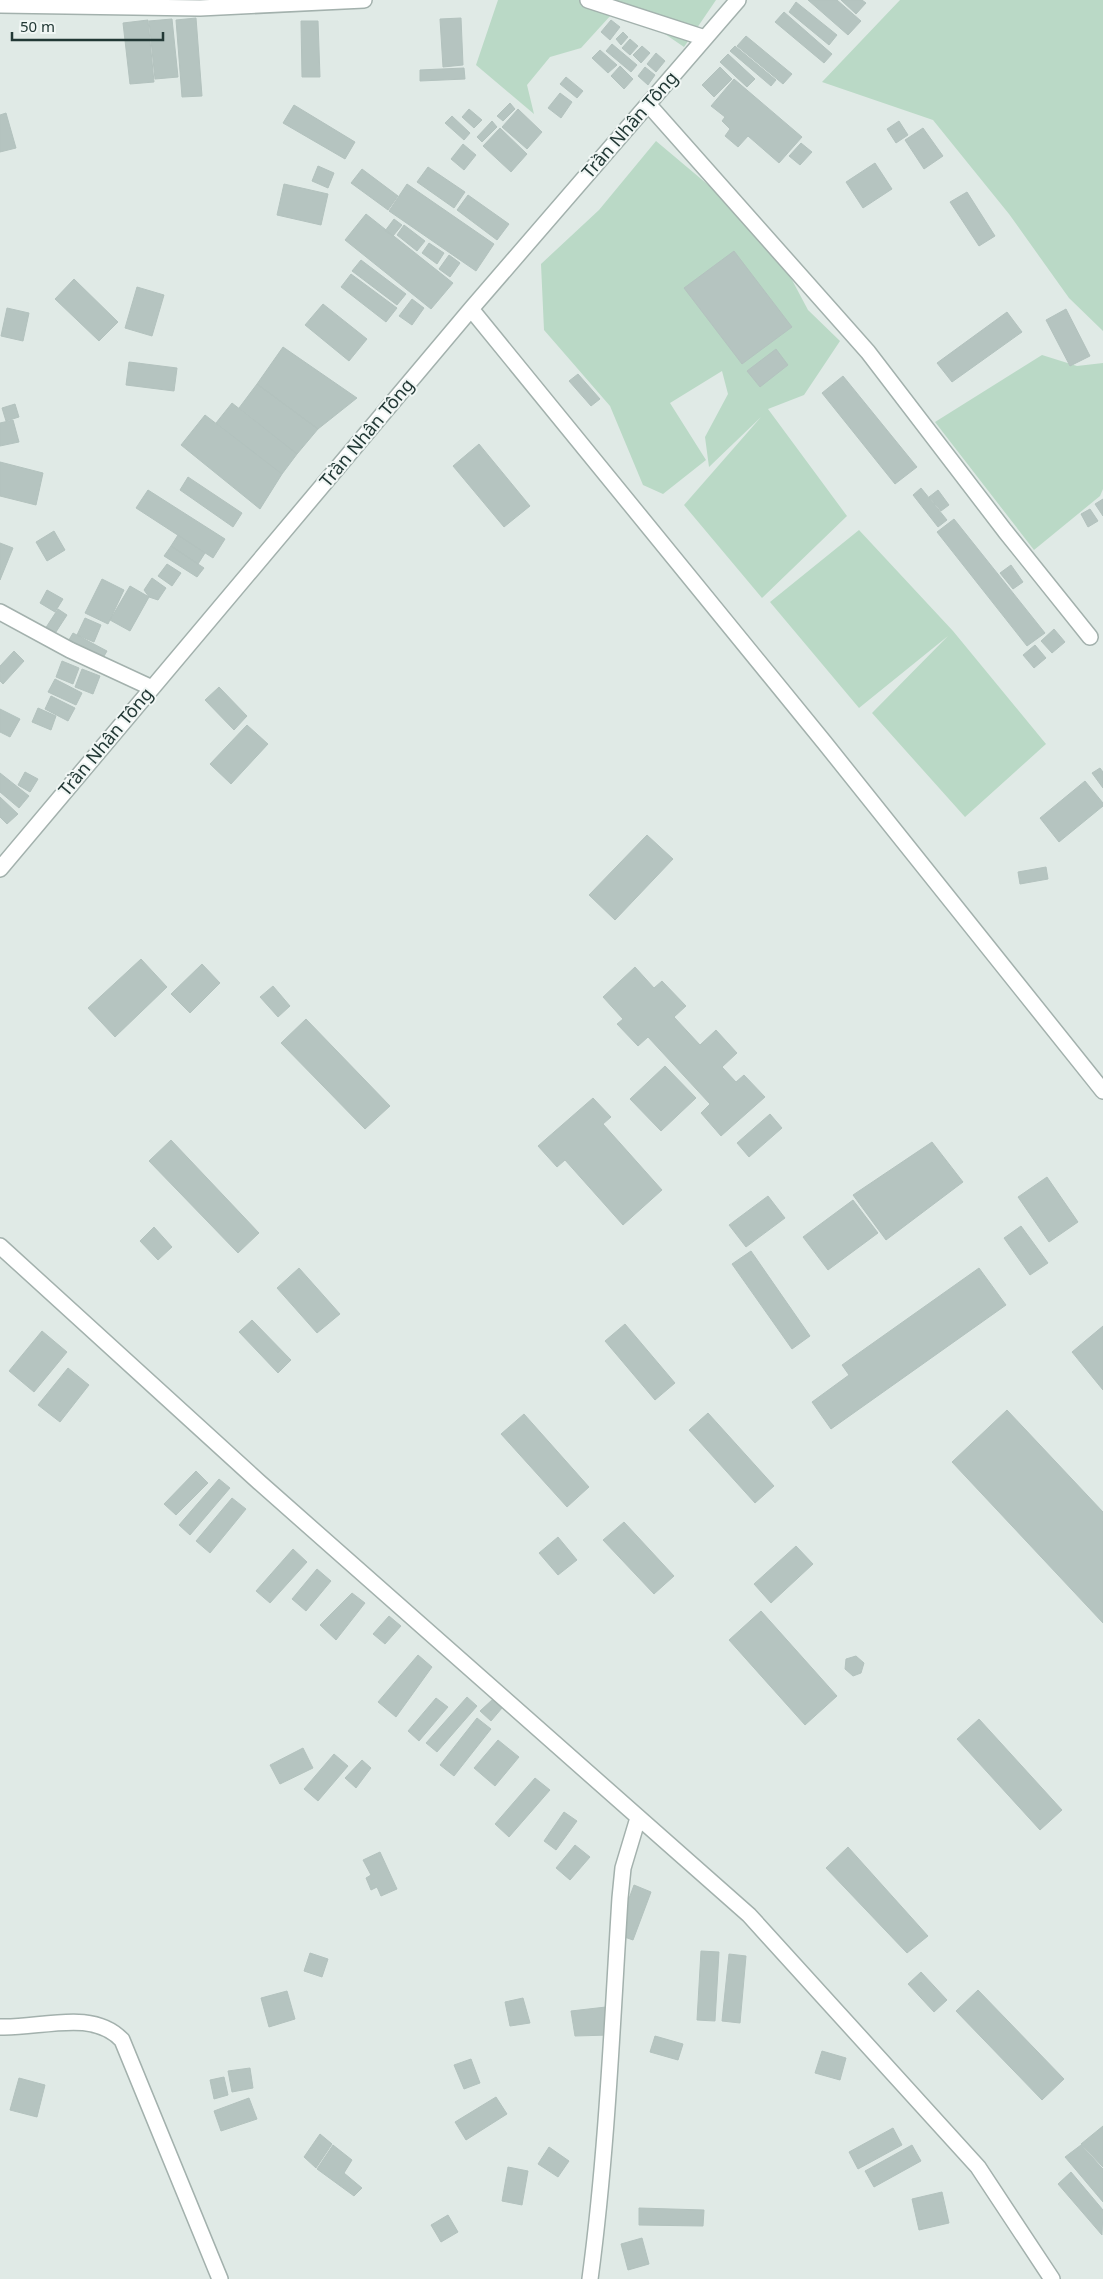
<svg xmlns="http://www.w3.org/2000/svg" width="1103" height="2279" font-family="'Noto Sans',sans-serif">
  <rect width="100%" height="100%" fill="#e0eae6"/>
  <path fill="#bad9c6" d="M498 0H716L684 47 621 4 581 48 550 57 527 85 534 114 476 65Z
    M900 0H1103V331L1069 298 1009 214 933 120 822 82Z
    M656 141 719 194 774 246 808 310 840 341 804 395 768 409 847 516 762 598 684 505 761 417 709 467 705 437 728 394 722 371 670 403 706 460 663 494 643 485 610 406 544 330 541 264 599 210Z
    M1042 355 1077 366 1103 363V489L1100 496 1034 550 935 422Z
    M859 530 953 631 1046 744 965 817 872 713 948 636 859 708 770 602Z"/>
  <path fill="#b5c4c0" stroke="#b3c2be" d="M808 0H837L861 21 848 35Z
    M841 0H862L866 3 856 14Z
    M796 2 837 35 829 45 789 12Z
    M784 12 832 54 824 63 775 22Z
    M196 18 202 96 182 97 176 20Z
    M461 18 463 65 443 67 440 19Z
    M172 19 178 77 155 79 149 21Z
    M148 20 154 82 130 84 123 23Z
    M611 20 620 27 610 40 601 32Z
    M301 21H318L320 77H302Z
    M623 32 628 37 621 45 616 39Z
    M746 36 792 74 783 84 737 46Z
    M630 39 638 46 630 55 622 48Z
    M612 44 637 65 631 72 606 51Z
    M642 46 650 53 641 63 633 55Z
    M735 46 776 80 771 86 730 51Z
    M600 50 617 65 608 73 592 58Z
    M656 53 665 61 656 72 647 64Z
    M728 54 755 79 747 87 720 62Z
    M620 66 633 79 624 89 611 76Z
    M645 67 655 75 648 85 638 76Z
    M720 67 732 79 714 97 702 85Z
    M464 68 465 79 420 81V70Z
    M566 77 583 91 577 98 560 84Z
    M734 79 802 137 779 163 748 136 738 147 725 136 730 129 722 121 725 117 711 106Z
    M560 93 572 102 561 118 548 108Z
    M510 103 515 109 503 121 497 116Z
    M294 105 355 142 345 159 283 123Z
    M469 109 482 120 474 128 462 117Z
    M518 109 542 132 527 149 502 127Z
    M6 113 16 148 0 152V115Z
    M452 116 470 133 464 140 445 123Z
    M492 121 497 127 482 142 477 137Z
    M899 121 908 135 896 143 887 129Z
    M500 128 527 154 511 172 483 146Z
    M923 128 943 156 924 169 905 140Z
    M801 143 812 152 800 165 789 156Z
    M463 144 476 155 464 170 451 159Z
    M875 163 892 189 863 208 846 182Z
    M318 166 334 173 328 188 312 181Z
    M428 167 465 192 454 208 417 182Z
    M362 169 398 196 388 210 351 183Z
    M284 184 328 194 321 225 277 215Z
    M407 184 494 244 476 271 389 211Z
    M967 192 995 236 979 246 950 202Z
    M468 195 509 224 497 240 457 210Z
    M366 214 453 283 431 309 345 240Z
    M394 219 402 225 393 236 385 231Z
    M404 225 425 241 417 251 397 235Z
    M429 243 444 253 437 264 422 253Z
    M734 251 792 327 742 364 684 288Z
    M449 255 460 263 450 277 439 269Z
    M361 260 406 294 397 305 352 271Z
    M351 274 397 308 386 322 341 287Z
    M74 279 118 322 99 341 55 299Z
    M137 287 164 295 152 336 125 328Z
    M412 299 424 308 412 325 399 316Z
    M323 304 367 339 349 361 305 325Z
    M7 308 29 313 23 341 1 336Z
    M1066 309 1090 356 1070 366 1046 320Z
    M1007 312 1022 332 952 382 937 363Z
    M283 347 357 398 318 429 257 384Z
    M776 349 788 365 760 387 747 371Z
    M129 362 177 368 174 391 126 385Z
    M578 374 600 399 591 406 569 381Z
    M843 376 917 467 895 484 822 393Z
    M257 384 318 429 297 454 239 408Z
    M232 403 297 454 282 474 216 423Z
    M15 404 19 417 6 421 2 408Z
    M205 415 282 474 260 509 181 445Z
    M13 420 19 442 0 446V423Z
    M479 444 530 506 504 527 453 466Z
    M0 462 43 473 36 505 0 496Z
    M188 477 242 513 233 527 180 490Z
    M921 488 947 520 938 527 913 495Z
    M148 490 225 539 213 558 136 508Z
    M938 490 949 505 941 511 929 497Z
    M1103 499V516L1095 504Z
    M1090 509 1098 521 1088 527 1081 514Z
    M954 519 1045 633 1027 646 937 532Z
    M54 531 65 550 47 561 36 542Z
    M178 535 205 553 198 564 171 546Z
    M0 543 13 548 0 580Z
    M171 546 204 568 197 577 164 556Z
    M167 564 181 573 172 586 158 576Z
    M1011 565 1023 582 1013 589 1000 573Z
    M152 578 166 588 158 600 149 597 144 590Z
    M102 579 124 590 108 624 85 613Z
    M130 586 149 597 130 631 110 620Z
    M47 590 63 599 55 612 40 603Z
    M58 609 67 615 54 635 45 629Z
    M85 618 101 625 94 642 77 635Z
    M1054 629 1065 642 1052 653 1041 641Z
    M73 633 107 651 100 663 66 645Z
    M1035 645 1046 658 1034 668 1023 655Z
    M14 651 24 661 3 684 0 681V666Z
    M62 661 79 668 73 684 56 677Z
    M82 669 100 676 93 694 75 687Z
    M55 679 82 693 76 705 48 692Z
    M219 687 247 716 234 730 205 700Z
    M51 696 75 708 68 721 45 709Z
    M38 708 56 716 51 730 32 722Z
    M0 709 20 719 10 737 0 732Z
    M247 725 268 744 231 784 210 764Z
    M1100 768 1103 772V788L1092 773Z
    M25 772 38 779 30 792 18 785Z
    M0 773 29 796 19 808 0 792Z
    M1085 781 1103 803V806L1059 842 1040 818Z
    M0 797 18 814 7 824 0 817Z
    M647 835 673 859 615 920 589 895Z
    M1046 867 1048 879 1020 884 1018 872Z
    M141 959 167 987 115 1037 88 1008Z
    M202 964 220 983 190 1013 171 994Z
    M635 967 654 988 662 981 686 1006 674 1017 700 1045 716 1030 737 1053 722 1067 736 1082 744 1075 765 1097 721 1136 701 1113 710 1104 648 1037 638 1046 617 1024 623 1019 603 997Z
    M273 986 290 1006 278 1017 260 997Z
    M306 1019 390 1106 365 1129 281 1043Z
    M665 1066 696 1098 661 1131 630 1099Z
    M593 1098 611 1117 603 1124 662 1190 623 1225 565 1160 557 1167 538 1146Z
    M770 1114 782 1128 749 1157 737 1143Z
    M171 1140 259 1233 238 1253 149 1161Z
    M932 1142 963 1182 886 1240 853 1195Z
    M1047 1177 1078 1222 1049 1242 1018 1197Z
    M768 1196 785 1218 746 1247 729 1225Z
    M853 1200 878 1233 828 1270 803 1237Z
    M1021 1226 1048 1263 1030 1275 1004 1238Z
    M154 1227 172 1247 158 1260 140 1241Z
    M751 1251 810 1336 792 1349 732 1264Z
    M299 1268 340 1314 317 1333 277 1288Z
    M979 1268 1006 1305 831 1429 812 1402 849 1375 842 1365Z
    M252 1320 291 1360 278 1373 239 1332Z
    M625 1324 675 1383 655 1400 605 1341Z
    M1103 1326V1390L1072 1352Z
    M42 1331 67 1352 34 1392 9 1371Z
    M68 1368 89 1385 60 1422 38 1405Z
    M1007 1410 1103 1512V1623L952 1462Z
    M708 1413 774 1486 755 1503 689 1430Z
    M524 1414 589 1487 567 1507 501 1434Z
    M196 1471 208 1483 176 1515 164 1504Z
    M219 1479 230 1488 190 1535 179 1525Z
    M232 1498 246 1509 210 1553 196 1541Z
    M624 1522 674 1576 654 1594 603 1540Z
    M558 1537 577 1560 558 1575 539 1553Z
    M796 1546 813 1564 771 1603 754 1584Z
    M293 1549 307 1562 270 1603 256 1591Z
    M317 1569 331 1581 306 1611 292 1599Z
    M352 1593 365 1603 336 1640 320 1625Z
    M761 1611 837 1696 805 1725 729 1640Z
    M389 1616 401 1626 385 1644 373 1634Z
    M418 1655 432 1667 396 1717 378 1702Z
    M856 1656 864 1663 861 1673 853 1676 845 1669 846 1659Z
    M467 1697 477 1706 437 1752 426 1743Z
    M436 1698 448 1707 419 1741 408 1731Z
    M493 1699 502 1708 491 1721 480 1711Z
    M477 1718 491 1729 454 1776 440 1765Z
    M979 1719 1062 1810 1040 1830 957 1739Z
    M498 1740 519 1757 495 1786 474 1768Z
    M303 1748 313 1768 280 1784 270 1765Z
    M334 1754 348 1766 318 1801 304 1789Z
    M362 1760 371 1768 356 1788 345 1778Z
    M535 1778 550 1790 509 1837 495 1824Z
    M564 1812 577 1821 556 1850 544 1841Z
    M575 1845 590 1857 570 1880 556 1868Z
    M848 1847 928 1936 907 1953 826 1868Z
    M380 1852 397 1889 381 1896 377 1887 371 1890 366 1878 371 1875 363 1860Z
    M634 1885 651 1892 633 1940 616 1934Z
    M701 1951 719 1952 715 2021 697 2020Z
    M310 1953 328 1959 322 1977 304 1971Z
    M729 1954 746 1956 740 2023 722 2021Z
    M921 1972 947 2000 934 2012 908 1984Z
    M978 1990 1064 2079 1042 2100 956 2011Z
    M287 1991 295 2019 269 2027 261 1998Z
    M523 1998 530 2023 510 2026 505 2002Z
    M606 2007 609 2035 575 2036 571 2011Z
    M655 2036 683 2044 678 2060 650 2052Z
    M822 2051 846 2058 840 2080 815 2073Z
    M471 2059 480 2083 464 2089 454 2065Z
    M250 2068 253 2088 232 2092 228 2071Z
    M224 2077 228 2095 214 2099 210 2080Z
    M19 2078 45 2085 37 2117 10 2110Z
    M496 2097 507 2114 466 2140 455 2122Z
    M249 2098 257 2119 221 2131 214 2111Z
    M1103 2126V2167L1081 2144Z
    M893 2128 902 2145 858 2169 849 2152Z
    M320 2134 332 2144 316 2168 304 2157Z
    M333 2145 352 2160 344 2173 362 2188 354 2196 317 2169Z
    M912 2145 921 2161 874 2187 865 2171Z
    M1081 2145 1103 2169V2202L1065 2157Z
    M549 2147 569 2161 558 2177 538 2164Z
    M508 2167 528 2171 522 2205 502 2201Z
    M1071 2172 1103 2210 1102 2235 1058 2184Z
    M942 2192 949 2223 919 2230 912 2199Z
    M639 2208 704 2210 703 2226 639 2225Z
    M448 2215 458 2232 441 2242 431 2225Z
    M642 2238 649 2264 628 2270 621 2244Z"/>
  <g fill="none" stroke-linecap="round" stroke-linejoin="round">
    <g stroke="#a3b1ad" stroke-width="18">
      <path id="minor" d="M588 0 705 38
        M0 5 200 8 364 0
        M648 104 868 352 1005 531 1090 637
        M471 309 824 742 1103 1091
        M0 612 70 650 152 688
        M0 869 471 309 738 0
        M0 1246 259 1482 749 1915 978 2167 1052 2279
        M0 2027C39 2029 92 2008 122 2040L220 2279
        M590 2279C607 2152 612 2026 620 1898L623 1868 638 1818"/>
    </g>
    <use href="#minor" stroke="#fff" stroke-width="15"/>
  </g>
  <g text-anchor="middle" stroke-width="4" stroke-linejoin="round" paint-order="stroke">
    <g font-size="18" fill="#223835" stroke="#f0f6f4">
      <text transform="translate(630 125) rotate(-49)" y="6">Trần Nhân Tông</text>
      <text transform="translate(367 433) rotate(-50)" y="6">Trần Nhân Tông</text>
      <text transform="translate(106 742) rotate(-50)" y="6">Trần Nhân Tông</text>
    </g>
  </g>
  <path d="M12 32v8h151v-8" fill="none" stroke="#223835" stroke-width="2.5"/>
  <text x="20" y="32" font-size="15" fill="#223835" stroke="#f0f6f4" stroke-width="4" paint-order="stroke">50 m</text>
</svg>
